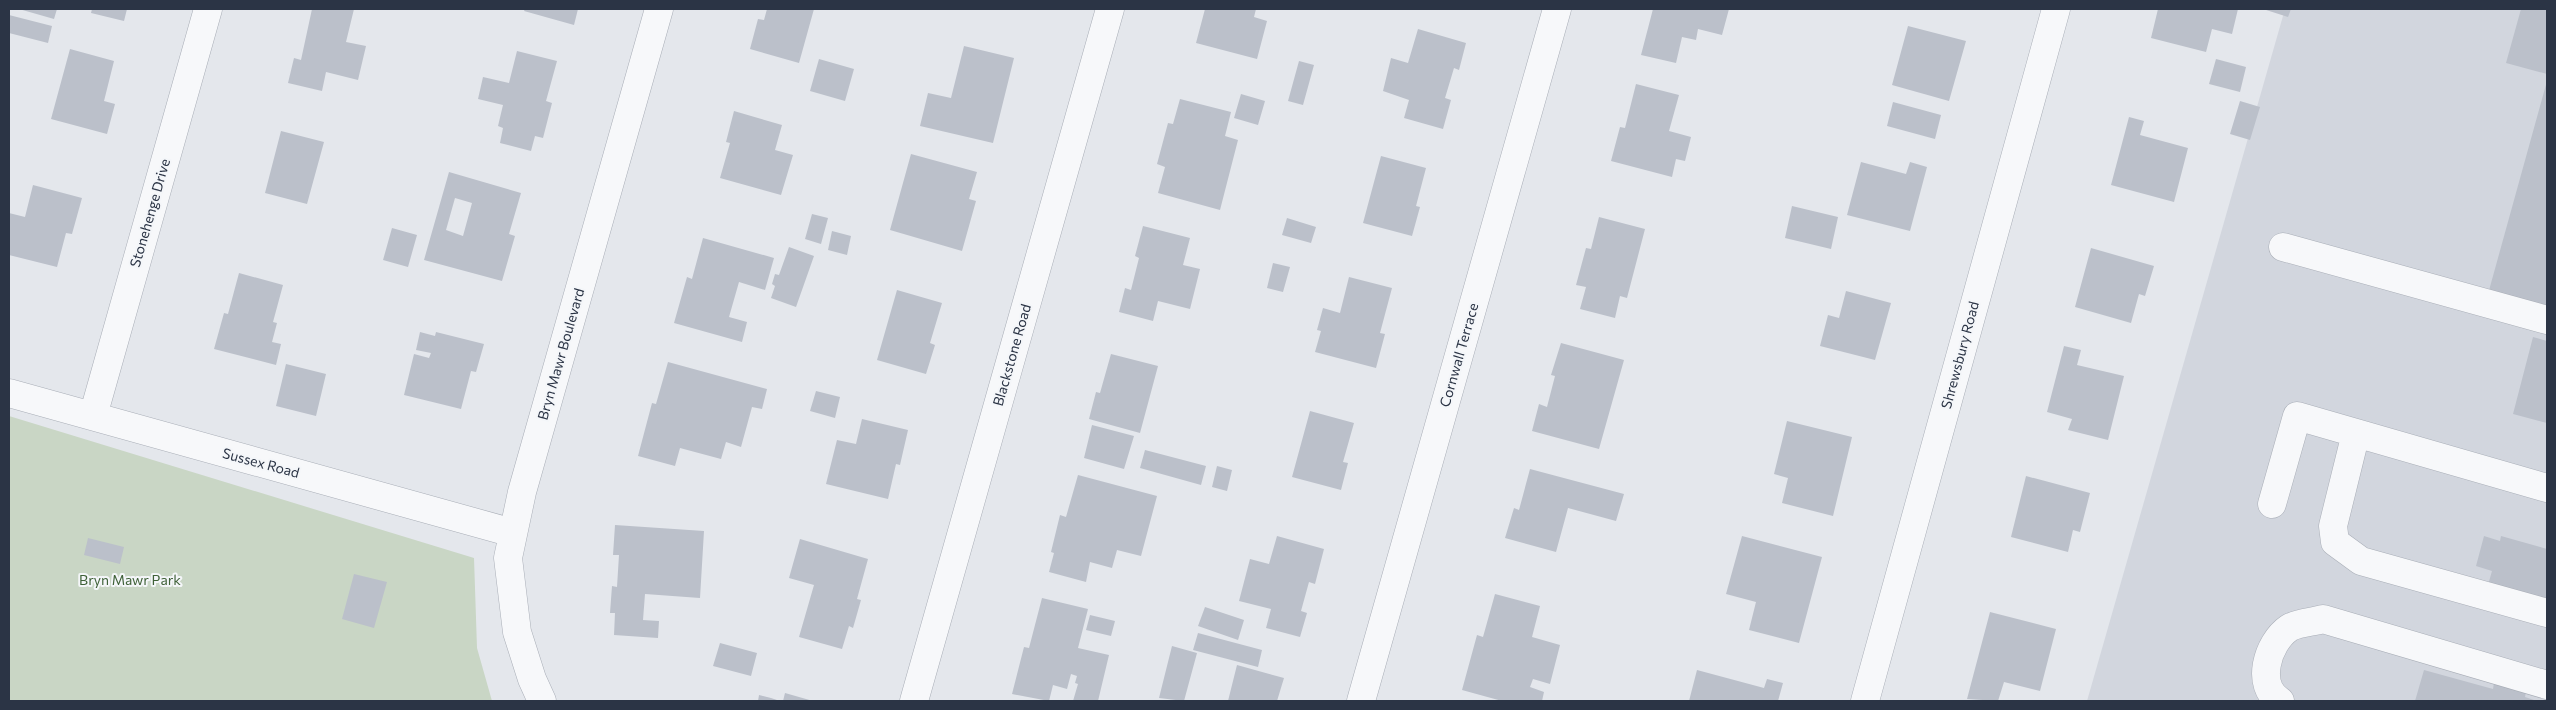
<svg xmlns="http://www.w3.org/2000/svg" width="2556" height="710" font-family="Commissioner,sans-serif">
  <rect width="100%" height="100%" fill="#e4e7ec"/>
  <path fill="#d2d6de" d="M2285 9H2547V701H2087Z"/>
  <path fill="#c9d6c5" d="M9 416 474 558 477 648 492 701H9Z"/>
  <path fill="#bbc0ca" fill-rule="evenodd" d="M19 9H57L54 19Z
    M92 9H127L124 21 91 13Z
    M312 9H354L346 42 366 46 358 80 326 72 322 91 288 83 294 58 301 60Z
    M525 9H578L574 25 524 11Z
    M767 9H814L799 63 750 49 758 19 764 20Z
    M1205 9H1256L1254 17 1267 21 1257 59 1196 43Z
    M1653 9H1729L1722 35 1698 29 1696 40 1682 37 1676 63 1641 55Z
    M2158 9H2238L2232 34 2212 29 2206 52 2151 38Z
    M2263 9H2291L2288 17Z
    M2521 9H2547V74L2506 63Z
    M9 15 52 26 48 43 9 33Z
    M1908 26 1966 41 1949 101 1892 85Z
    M1418 29 1466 43 1459 70 1454 68 1445 98 1451 100 1443 129 1404 118 1409 100 1383 91 1391 58 1408 63Z
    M964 46 1014 58 993 143 920 126 928 93 951 98Z
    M70 49 114 61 104 101 115 104 107 134 51 119Z
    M517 51 557 61 546 101 552 103 543 138 535 136 531 151 500 143 503 128 498 126 503 105 478 99 483 77 509 83Z
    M819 59 854 69 845 101 810 91Z
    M2216 59 2246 67 2240 92 2209 84Z
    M1299 61 1314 65 1303 105 1288 101Z
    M2547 81V310L2488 294Z
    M1636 84 1679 95 1669 131 1691 137 1685 161 1676 159 1672 177 1611 161 1620 127 1625 128Z
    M1241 94 1265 101 1258 125 1234 118Z
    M1180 99 1231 112 1225 136 1238 140 1220 210 1158 193 1165 167 1157 164 1168 123 1173 124Z
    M2240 101 2260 107 2250 140 2230 134Z
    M1893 102 1941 115 1935 139 1887 126Z
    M734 111 782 125 775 150 793 155 781 195 720 178 730 143 726 142Z
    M2129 117 2144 121 2140 135 2188 148 2174 202 2111 185Z
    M281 131 324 142 307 204 265 193Z
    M911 154 977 172 969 199 976 201 962 251 890 230Z
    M1381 156 1426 168 1416 206 1420 207 1412 236 1363 223Z
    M1861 162 1906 174 1910 162 1927 167 1910 231 1847 215Z
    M449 172 521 193 509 234 515 236 502 281 424 260ZM455 198 472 203 463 236 446 230Z
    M33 185 82 198 72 234 66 233 57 267 9 255V213L25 217Z
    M1792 206 1838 217 1831 249 1785 238Z
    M812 214 828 218 821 244 805 239Z
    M1599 217 1645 229 1627 298 1620 296 1615 318 1580 309 1586 287 1576 285 1586 248 1591 249Z
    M1287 218 1316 227 1311 243 1282 235Z
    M1143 226 1190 238 1183 265 1200 269 1190 309 1158 301 1153 321 1119 312 1125 288 1131 290 1139 258 1135 256Z
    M392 228 417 235 408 267 383 260Z
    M832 231 851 236 847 255 828 250Z
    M703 238 774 258 765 290 739 282 729 317 747 322 742 342 674 323 687 277 692 279Z
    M789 247 814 256 796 307 771 298 775 286 772 284 775 274 779 275Z
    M2091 248 2154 266 2145 296 2139 294 2131 323 2075 307Z
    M1273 263 1290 267 1283 292 1267 288Z
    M239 273 283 285 273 322 277 323 272 342 281 344 276 365 214 349 224 313 228 314Z
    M1349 277 1392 288 1380 333 1385 334 1376 368 1315 352 1321 331 1317 330 1323 308 1340 313Z
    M897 290 942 303 930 343 935 345 926 374 877 360Z
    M1846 291 1891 303 1875 360 1820 346 1828 315 1839 318Z
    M420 332 435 336 436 332 484 344 476 372 471 371 461 409 404 395 414 354 429 358 431 353 416 350Z
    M2533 337 2547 341V423L2513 414Z
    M1561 343 1624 360 1599 449 1532 431 1539 404 1547 407 1555 376 1551 375Z
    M2064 346 2081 350 2077 365 2124 376 2108 440 2068 430 2072 419 2047 412Z
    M1111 354 1158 366 1140 433 1089 419 1096 392 1100 393Z
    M668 362 767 389 762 409 752 407 741 447 726 442 721 459 680 448 675 466 638 456 652 403 656 404Z
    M286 364 326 374 316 416 276 406Z
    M816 391 840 397 835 418 810 411Z
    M1310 411 1354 423 1343 462 1348 463 1341 490 1292 477Z
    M862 419 908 430 900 465 896 464 888 499 826 484 837 440 856 444Z
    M1787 421 1852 437 1833 516 1782 503 1788 478 1774 474Z
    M1092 425 1134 436 1124 469 1084 458Z
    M1145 450 1206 466 1201 485 1140 468Z
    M1217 466 1232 470 1227 491 1212 487Z
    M1530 469 1624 494 1616 521 1568 508 1556 552 1505 538 1514 508 1519 510Z
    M1078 475 1157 496 1141 556 1117 550 1112 568 1090 562 1086 582 1049 572 1054 553 1051 552 1060 515 1066 517Z
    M2026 476 2090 493 2080 532 2073 530 2068 552 2011 537Z
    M615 525 704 531 700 598 645 594 643 620 659 621 658 638 614 635 615 613H610L612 586 617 587 619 555H613Z
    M1277 536 1324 549 1315 584 1309 582 1301 611 1307 613 1300 637 1266 628 1271 609 1239 601 1250 559 1269 564Z
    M1742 536 1822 557 1799 643 1749 630 1756 602 1726 594Z
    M2484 536 2500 541 2501 536 2547 549V601L2488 585 2492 571 2476 566Z
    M88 538 124 547 120 564 84 555Z
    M800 539 868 559 857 599 861 600 853 628 849 626 842 649 799 637 814 585 789 578Z
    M354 574 387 582 374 628 342 619Z
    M1495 594 1540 606 1532 637 1560 645 1550 684 1533 679 1530 687 1544 692 1542 701H1502L1462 690 1477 635 1483 637Z
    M1042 598 1088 609 1078 648 1109 655 1098 701H1073L1078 684 1075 683 1077 676 1071 674 1067 689 1053 685 1049 701 1012 694 1024 647 1029 648Z
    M1205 607 1244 620 1238 640 1198 626Z
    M1990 612 2056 629 2040 691 2004 682 1998 701 1967 699Z
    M1090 615 1115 621 1111 636 1086 630Z
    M1198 633 1262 650 1258 667 1193 650Z
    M720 643 757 653 751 676 713 666Z
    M1172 646 1197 653 1184 701 1159 698Z
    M1237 665 1284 678 1277 701H1228Z
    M1697 670 1764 688 1767 679 1783 683 1778 701H1689Z
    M2424 670 2493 689 2494 683 2526 692 2525 697 2537 701H2415Z
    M785 693 813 701H783Z
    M759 695 771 698 780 701H758Z"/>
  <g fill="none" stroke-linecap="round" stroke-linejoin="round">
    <g stroke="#a9aeb7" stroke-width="29">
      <path id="minor" d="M2283 247 2547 320
        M9 393 513 533
        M93 416 208 9
        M2356 433 2333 526 2335 542 2361 561 2547 613
        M2272 504 2297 416 2547 488
        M542 701 532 679 517 632 508 558 522 492 659 9
        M914 701 1110 9
        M1361 701 1557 9
        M1865 701 2056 9
        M2280 701C2255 686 2267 643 2289 628 2297 623 2313 622 2323 619L2547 685"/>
    </g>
    <use href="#minor" stroke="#f7f8fa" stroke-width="28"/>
  </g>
  <g text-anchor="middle" stroke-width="4" stroke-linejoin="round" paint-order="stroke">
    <g font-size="14" fill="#2b3445" stroke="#f4f6f9">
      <text transform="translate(150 213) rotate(-74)" y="5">Stonehenge Drive</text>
      <text transform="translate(561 354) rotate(-74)" y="5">Bryn Mawr Boulevard</text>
      <text transform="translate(1012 355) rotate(-74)" y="5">Blackstone Road</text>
      <text transform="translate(1459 355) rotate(-74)" y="5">Cornwall Terrace</text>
      <text transform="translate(1960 355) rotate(-75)" y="5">Shrewsbury Road</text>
      <text transform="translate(261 463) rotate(15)" y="5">Sussex Road</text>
    </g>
    <g font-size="14" fill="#3f6138" stroke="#f4f6f9">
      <text x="130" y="585">Bryn Mawr Park</text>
    </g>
  </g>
  <rect width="2556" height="710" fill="none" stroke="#2b3445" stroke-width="20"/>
</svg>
